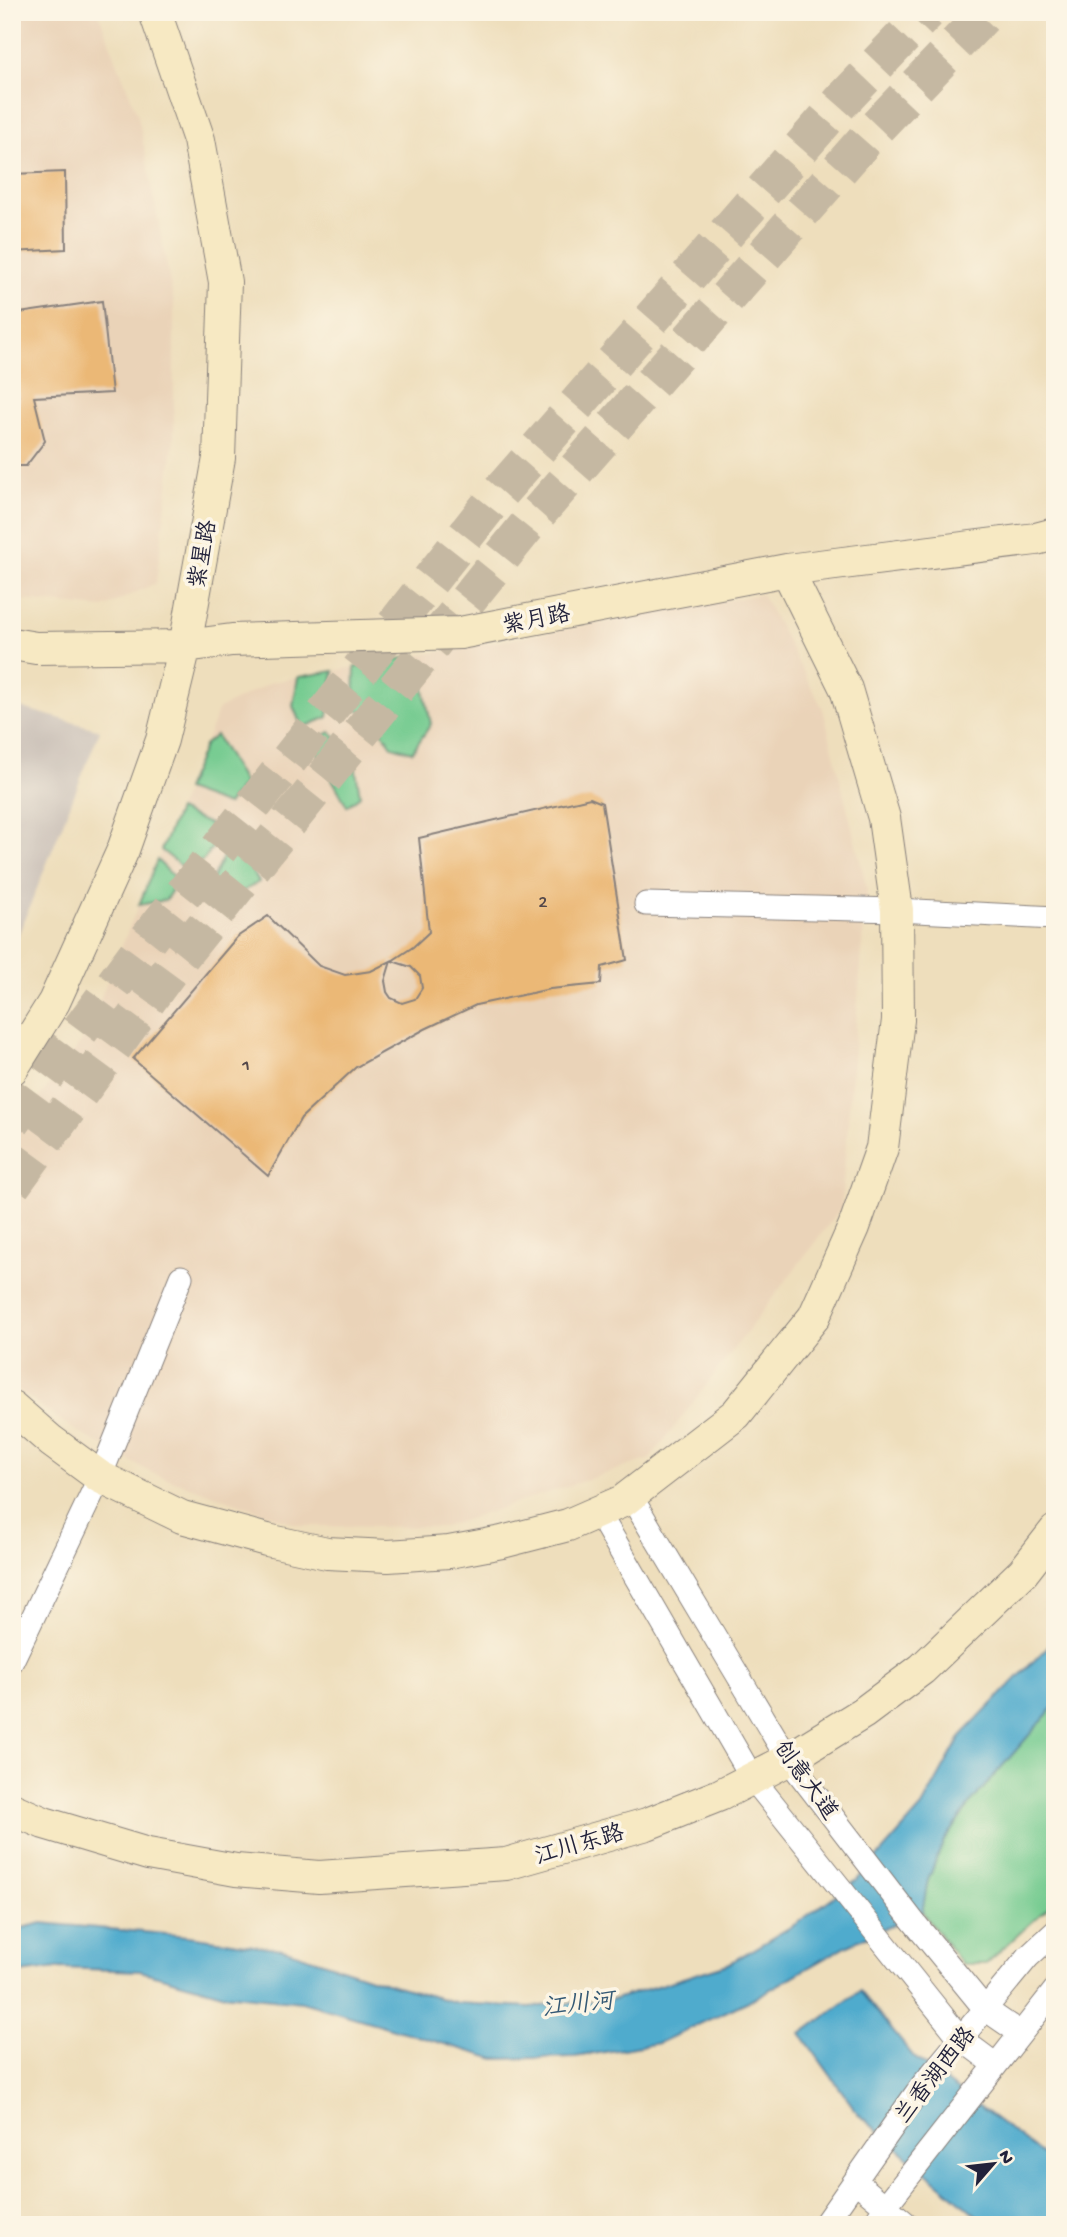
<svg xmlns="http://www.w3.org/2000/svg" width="1067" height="2237" font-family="'Gochi Hand','LXGW WenKai TC',sans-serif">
  <rect width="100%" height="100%" fill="#fcf5e5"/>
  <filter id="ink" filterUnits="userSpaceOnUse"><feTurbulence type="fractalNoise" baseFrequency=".0143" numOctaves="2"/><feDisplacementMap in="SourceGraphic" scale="14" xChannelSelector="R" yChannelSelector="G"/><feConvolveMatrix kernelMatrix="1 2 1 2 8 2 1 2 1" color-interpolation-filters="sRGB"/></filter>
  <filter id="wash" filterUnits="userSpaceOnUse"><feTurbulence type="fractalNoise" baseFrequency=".00686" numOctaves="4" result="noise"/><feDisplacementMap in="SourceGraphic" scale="28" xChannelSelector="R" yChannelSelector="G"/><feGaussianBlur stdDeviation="1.57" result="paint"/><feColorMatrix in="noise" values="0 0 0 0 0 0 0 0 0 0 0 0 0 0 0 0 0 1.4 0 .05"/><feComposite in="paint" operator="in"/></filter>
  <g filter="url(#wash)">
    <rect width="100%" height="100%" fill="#eedebc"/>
    <path fill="#ead3b8" d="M12 12H98L138 116 174 303V438L156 583 103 608 12 599Z
      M762 594 823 709 867 889 841 1208 650 1459 444 1527 302 1526 152 1473 76 1431 12 1386V1134L84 1038 219 709 272 682Z"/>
    <path fill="#ccc2b9" d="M12 705 100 730 12 951Z"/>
    <path fill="#74cb90" stroke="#4b7666" stroke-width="2" d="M417 656 431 724 412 752 392 746 369 713 354 709 355 667Z
      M334 671 328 717 302 728 293 706 298 677Z
      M330 732 353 751 360 796 347 806 312 743Z
      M216 735 244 784 227 805 185 790 205 744Z
      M178 810 224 831 204 860 185 869 161 850Z
      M233 837 259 882 233 897 211 881Z
      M157 860 177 880 166 900 139 905Z
      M1055 1705V1901L986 1964H962L922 1912 928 1880 944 1841 973 1800Z"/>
    <path fill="#4fabcd" stroke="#386684" stroke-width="2" d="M1055 1639V1705L973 1800 944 1840 928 1880 922 1912 848 1945 755 1998 659 2043 575 2057 495 2059 302 2002 222 1994 140 1971 58 1968 12 1974V1927L22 1928 42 1923 188 1936 283 1949 386 1983 457 2003 529 2007 615 1999 728 1964 797 1923 857 1880 922 1807 961 1736Z
      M860 1991 914 2057 1055 2164V2225H988L859 2115 801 2034Z"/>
    <g id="blocks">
      <path fill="#ebb876" d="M65 172 66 249 12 252V174Z
        M102 301 112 393 34 397 45 441 26 466H12V402L19 404 15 363H12V314Z
        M590 798 602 803 627 960 602 967 601 984 550 989 476 1005 425 1029 356 1067 301 1118 268 1176 133 1059 237 937 268 916 319 966 345 975 371 971 391 961 385 981 387 992 391 998 402 1003 415 999 422 988 420 976 411 967 392 961 413 947 429 932 419 838Z"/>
    </g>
  </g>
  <g filter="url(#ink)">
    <use href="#blocks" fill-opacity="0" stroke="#88807c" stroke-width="2"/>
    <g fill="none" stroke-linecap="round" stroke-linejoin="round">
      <path stroke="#c5b8a2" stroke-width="38" stroke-dasharray="38 19" stroke-linecap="butt" d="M12 1122 141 948 494 499 840 103 927 12
        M12 1185 172 967 530 522 871 133 987 12"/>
      <g stroke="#88807c" stroke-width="25">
        <path id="street" d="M646 904 897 910 1055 918
          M630 1495 788 1759 913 1921 985 2009 1020 2033
          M598 1512 753 1779 961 2039 996 2065
          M12 1661 100 1477 181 1277
          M855 2181 908 2225
          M824 2225 920 2088 1028 1957 1055 1932
          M873 2225 891 2199 1055 1990"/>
      </g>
      <g stroke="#88807c" stroke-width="34">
        <path id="secondary" d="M12 644 36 648 185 646 232 640 460 633 787 570 1036 539 1055 534
          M12 1069 54 1002 123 850 162 740 185 646 219 458 225 282 199 140 155 12
          M12 1407 51 1441 100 1477 182 1517 267 1540 327 1553 388 1556 449 1552 502 1542 568 1525 623 1501 736 1414 814 1317 854 1227 882 1148 898 1020 897 910 884 818 846 689 787 570
          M12 1809 44 1823 148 1854 236 1870 319 1877 506 1864 647 1824 720 1795 782 1763 863 1713 922 1669 1023 1572 1055 1531"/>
      </g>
      <use href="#street" stroke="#fff" stroke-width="23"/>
      <use href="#secondary" stroke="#f7e9c3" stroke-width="32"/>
    </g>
  </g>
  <g text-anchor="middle" stroke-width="7" stroke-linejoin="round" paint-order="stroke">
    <g font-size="19" fill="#54484a">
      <text x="543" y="907">2</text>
      <text x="246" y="1070">1</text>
    </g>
    <g font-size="23" fill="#22223b" stroke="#fcf5e5">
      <text transform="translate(201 554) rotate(-80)" y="8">紫星路</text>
      <text transform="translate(536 618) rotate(-11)" y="8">紫月路</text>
      <text transform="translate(807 1779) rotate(54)" y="8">创意大道</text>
      <text transform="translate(579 1843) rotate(-16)" y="8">江川东路</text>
      <text transform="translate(934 2074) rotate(-52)" y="8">兰香湖西路</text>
    </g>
    <g font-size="24" font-style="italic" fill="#345975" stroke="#fcf5e5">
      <text transform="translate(578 2003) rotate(-6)" y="8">江川河</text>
    </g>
  </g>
  <rect width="1067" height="2237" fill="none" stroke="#fcf5e5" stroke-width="42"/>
  <g transform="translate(993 2164) rotate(62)" stroke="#fcf5e5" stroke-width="5" paint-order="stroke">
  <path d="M0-5L12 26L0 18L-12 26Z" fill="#22223b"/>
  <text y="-10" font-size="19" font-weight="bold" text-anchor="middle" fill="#22223b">N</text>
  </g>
</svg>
